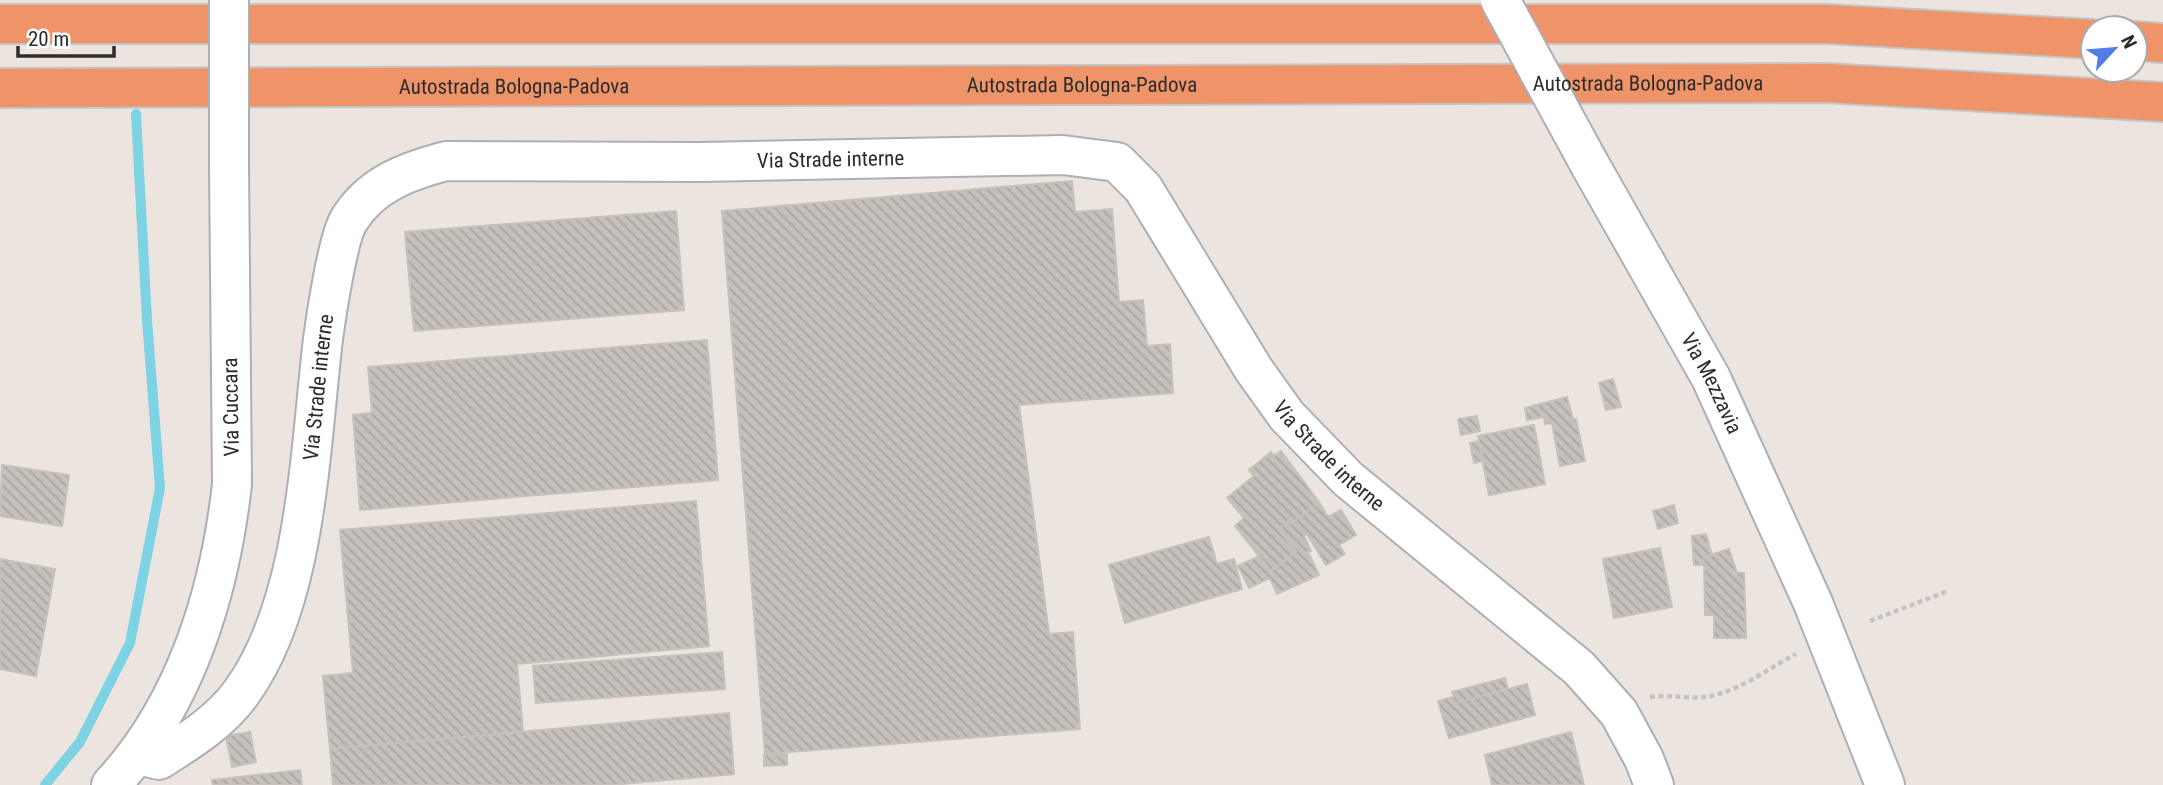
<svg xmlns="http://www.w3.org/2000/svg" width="2163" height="785" font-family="'Roboto Condensed',sans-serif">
  <defs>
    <pattern id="building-back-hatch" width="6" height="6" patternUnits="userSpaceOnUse" patternTransform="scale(1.75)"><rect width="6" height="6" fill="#c5c0bb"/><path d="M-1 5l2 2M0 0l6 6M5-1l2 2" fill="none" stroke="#a9a5a1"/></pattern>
  </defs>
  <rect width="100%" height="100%" fill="#ece5df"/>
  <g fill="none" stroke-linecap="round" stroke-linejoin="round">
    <path stroke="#7dd3e3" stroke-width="10" d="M45 785 80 742 130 643 160 488 147 320 136 114"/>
  </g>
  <path fill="url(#building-back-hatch)" stroke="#c7c1b9" stroke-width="2" d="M1072 181 1075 212 1112 209 1119 302 1143 300 1147 346 1170 344 1173 393 1019 405 1049 634 1073 632 1080 729 765 754 722 211Z
    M676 211 684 310 414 331 405 232Z
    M707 340 718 480 360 510 353 415 372 413 368 367Z
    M1613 379 1621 407 1606 410 1599 383Z
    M1567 397 1573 419H1576L1585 461 1560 466 1552 423 1545 424 1544 417 1527 420 1525 408Z
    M1477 416 1480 431 1461 435 1458 419Z
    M1534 425 1545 484 1489 495 1478 436Z
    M1479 441 1483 461 1474 463 1470 443Z
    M1281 451 1319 502 1291 524 1288 521 1278 529 1296 551 1271 571 1235 526 1244 518 1227 498 1254 476 1249 470 1271 452 1274 456Z
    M2 465 69 475 62 526 0 516Z
    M696 501 709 646 517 664 523 732 330 749 323 676 353 673 340 530Z
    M1319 502 1328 517 1341 510 1356 535 1339 545 1345 554 1326 565 1307 534 1304 536 1311 551 1308 552 1319 575 1277 594 1270 578 1249 588 1238 566 1259 556 1271 571 1296 551 1278 529 1288 521 1291 524Z
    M1674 505 1678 523 1658 529 1653 511Z
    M1706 534 1712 555 1704 557V565H1694L1692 536Z
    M1209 537 1217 564 1234 559 1242 589 1125 623 1109 565Z
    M1660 548 1672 607 1614 618 1603 559Z
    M1729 549 1737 573H1744L1746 638H1714V615H1705L1704 557Z
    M0 559 55 569 36 676 0 669Z
    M722 652 725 689 536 703 533 666Z
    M1505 678 1508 689 1459 702 1457 696 1454 697 1452 692Z
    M1527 684 1535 715 1449 738 1438 701 1457 696 1459 702Z
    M729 713 734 774 611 785H333L330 749Z
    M250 732 256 762 232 767 226 736Z
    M1571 732 1584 785H1492L1485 755Z
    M787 754V765L764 766V755Z
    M300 770 302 785H213L212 780Z"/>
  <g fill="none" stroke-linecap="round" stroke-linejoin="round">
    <g stroke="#acafb6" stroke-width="42">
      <g id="minor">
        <path id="s1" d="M139 755 159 760C189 741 220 722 241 693 307 603 310 448 323 339 326 316 338 237 349 220 371 184 408 171 446 161L699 162 1063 155 1117 162 1143 188 1254 370 1287 416 1348 479 1579 668 1619 713 1644 759 1654 785"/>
        <path d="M111 785C186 704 220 592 232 484L229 165"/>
      </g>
    </g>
    <g stroke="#acafb6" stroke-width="42">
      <g id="secondary">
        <path id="s2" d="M1590 165 1711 378 1813 603 1885 785"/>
      </g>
    </g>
    <g stroke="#c4c4c4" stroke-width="42">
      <g id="motorway">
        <path d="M0 24H1827L2093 39"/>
        <path d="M2135 41 2163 43"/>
        <path id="s3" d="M0 88 1826 83 2163 102"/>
      </g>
    </g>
    <path stroke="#c4c4c4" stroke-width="4.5" stroke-dasharray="5 3.5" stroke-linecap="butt" d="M1870 621 1948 591
      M1650 697C1671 694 1691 700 1711 696 1741 690 1769 668 1796 654"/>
    <use href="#minor" stroke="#fff" stroke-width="38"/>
    <use href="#secondary" stroke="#fff" stroke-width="38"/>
    <use href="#motorway" stroke="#ef9368" stroke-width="38"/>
    <g stroke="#acafb6" stroke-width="42" stroke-linecap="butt">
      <path id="minor-bridge" d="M229 165V0"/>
    </g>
    <g stroke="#acafb6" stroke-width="42" stroke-linecap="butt">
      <path id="secondary-bridge" d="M1500 0 1590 165"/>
    </g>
    <use href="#minor-bridge" stroke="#fff" stroke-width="38"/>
    <use href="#secondary-bridge" stroke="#fff" stroke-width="38"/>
  </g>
  <g text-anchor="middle" stroke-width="5" stroke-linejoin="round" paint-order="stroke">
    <g font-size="21" fill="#2c2c2c" stroke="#fff">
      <text dy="7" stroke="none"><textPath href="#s3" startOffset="1648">Autostrada Bologna-Padova</textPath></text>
      <text dy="7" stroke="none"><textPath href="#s3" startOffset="1082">Autostrada Bologna-Padova</textPath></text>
      <text dy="7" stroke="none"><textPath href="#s3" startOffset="514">Autostrada Bologna-Padova</textPath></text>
      <text dy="7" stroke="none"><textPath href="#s1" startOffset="1118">Via Strade interne</textPath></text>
      <text dy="7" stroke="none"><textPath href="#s2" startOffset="250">Via Mezzavia</textPath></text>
      <text dy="7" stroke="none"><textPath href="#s1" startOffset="446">Via Strade interne</textPath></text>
      <text transform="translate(231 407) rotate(-91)" y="7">Via Cuccara</text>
      <text dy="7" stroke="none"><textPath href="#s1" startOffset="1769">Via Strade interne</textPath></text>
    </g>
  </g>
  <g transform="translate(2114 49) rotate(64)"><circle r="33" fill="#ffffff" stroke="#ababab" stroke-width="2"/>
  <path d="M0-5L12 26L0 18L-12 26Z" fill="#507de8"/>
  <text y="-10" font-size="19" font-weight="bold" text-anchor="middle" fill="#2c2c2c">N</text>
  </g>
  <path d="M18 46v10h96v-10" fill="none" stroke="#2c2c2c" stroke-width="3.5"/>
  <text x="28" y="46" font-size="21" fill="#2c2c2c" stroke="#ffffff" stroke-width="5" paint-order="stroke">20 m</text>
</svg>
